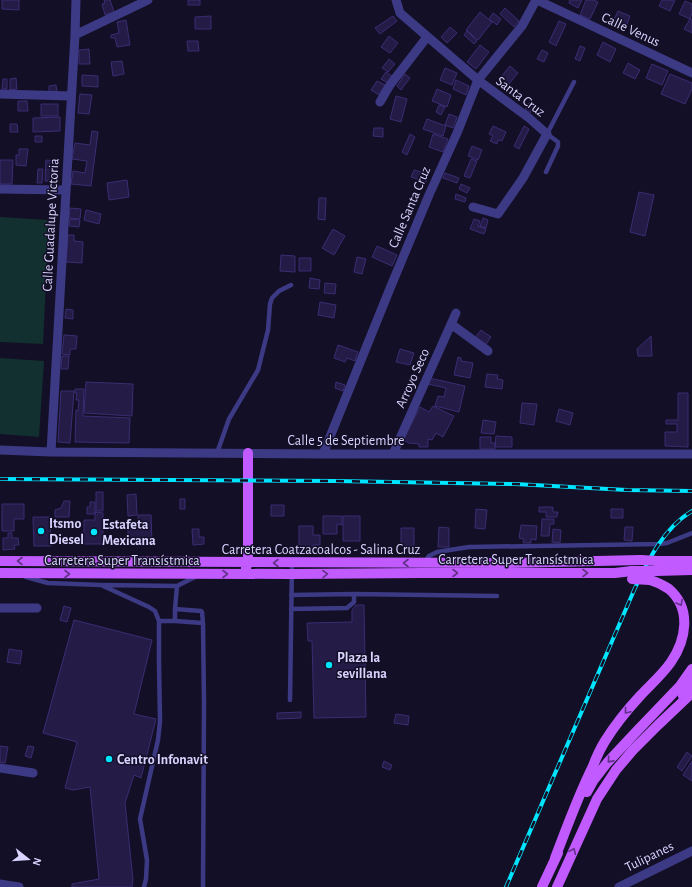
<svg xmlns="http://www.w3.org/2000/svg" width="692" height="887" font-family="'Alegreya Sans',sans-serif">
  <rect width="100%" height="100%" fill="#130f26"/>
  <path fill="#12302f" d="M0 217 49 220 43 344 0 342Z
    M0 358 44 361 39 437 0 434Z"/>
  <path fill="#241b47" stroke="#3b2d73" d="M2 0H19V10L2 9Z
    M104 0H110L115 15 110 13 105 15 102 4 105 3Z
    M188 0H200V5H188Z
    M570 0H582L578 8 569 3Z
    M586 0H593L598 2 590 19 580 15Z
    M662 0H675L670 11 659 6Z
    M685 1 692 4V13L690 19 679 14Z
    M505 8 519 21 514 27 500 14Z
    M618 11 630 16 626 27 613 22Z
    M480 12 492 22 478 40 466 30Z
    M493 13 501 19 497 25 489 19Z
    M211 16V29H195V17Z
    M393 16 397 21 380 34 375 28Z
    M690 19 692 20V33L684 29Z
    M126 20 130 45 117 47 115 38H111V35L119 33 117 22Z
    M559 21 566 24 556 46 549 42Z
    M450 27 457 33 447 43 441 37Z
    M467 31 477 41 474 44 464 35Z
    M389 36 398 43 390 53 381 47Z
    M187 41H198L199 51H188Z
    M603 42 616 49 610 62 597 55Z
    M480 45 489 52 476 69 467 62Z
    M580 46 585 48 580 61 575 59Z
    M89 49 90 64H79V50Z
    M542 50 548 53 544 62 537 59Z
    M389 59 395 64 388 72 382 68Z
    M122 61 124 74 113 76 111 62Z
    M628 63 640 70 635 79 623 73Z
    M652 64 668 71 662 85 646 78Z
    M510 66 518 73 508 85 500 78Z
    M445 68 457 73 452 85 440 80Z
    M386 72 392 76 388 83 381 79Z
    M405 74 410 78 401 90 397 86Z
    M670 74 692 83V89L685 104 661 94Z
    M82 75 98 76V87L82 86Z
    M16 78 17 89 10 90V79Z
    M3 79H7V89H2Z
    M456 80 469 86 466 95 453 89Z
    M377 81 385 85 379 95 371 90Z
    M56 85 57 92 49 93V86Z
    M437 89 451 95 447 107 432 101Z
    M80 94 92 95 89 114 78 113Z
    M396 96 407 99 401 122 390 119Z
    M18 101H27L28 111H18Z
    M529 103 534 105 530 113 525 110Z
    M41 104H58V116H41Z
    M439 105 445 107 441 115 436 112Z
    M449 114 457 117 453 128 445 125Z
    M60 117V131L33 132V118Z
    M427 119 446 126 443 136 423 129Z
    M10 124H17L18 132H10Z
    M493 126 506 132 502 141 498 140 497 144 490 141 493 136 489 134Z
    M524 126 529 129 519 149 514 146Z
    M374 128H383V137L373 136Z
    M92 131 98 132 91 186 71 184 73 171 85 173 87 161 72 159 75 143 90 145Z
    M410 134 415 137 407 155 402 152Z
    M433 134 448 139 443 152 429 147Z
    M35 136H42V142H35Z
    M472 146 482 150 478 160 468 156Z
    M19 149H28L26 166 16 165V155H19Z
    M471 159 477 161 470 178 464 176Z
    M0 160H13L12 184H0Z
    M46 160 57 161V182L45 181Z
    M38 169H43L42 183H37Z
    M414 170 428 174 426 182 411 177Z
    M445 173 459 178 457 183 443 178Z
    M127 180 129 197 109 200 107 183Z
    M461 184 470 188 467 193 459 189Z
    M639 192 654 195 645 236 630 232Z
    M456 194 466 198 465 202 455 199Z
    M319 198H326L325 220 318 219Z
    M70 208 81 209 80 219 69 218Z
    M86 210 101 214 99 224 84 220Z
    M483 218 488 220 486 228 480 226Z
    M70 219 80 220 79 227 69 226Z
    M474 219 480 221 478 226 486 229 484 234 470 229Z
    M333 229 345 236 334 255 322 248Z
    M68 235H74V241L83 242 82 263 66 262Z
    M377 246 397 255 392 266 372 257Z
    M281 255 295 256V272L280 271Z
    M357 257 366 259 362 274 354 272Z
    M299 258H311V271H299Z
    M310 278 320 280 319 289 309 288Z
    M325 283 336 284 335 294 324 293Z
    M320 302 336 305 334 318 318 315Z
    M66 309 73 310V319L65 318Z
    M481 330 491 337 484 347 473 340Z
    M64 335 77 336 76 349H70V355L62 354Z
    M651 336 652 356H638L637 349Z
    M338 345 358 352 355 361 347 358 345 362 334 358Z
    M400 349 414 353 410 365 396 362Z
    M62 356H69L68 369H61Z
    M458 357 461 358V361L473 363 470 378 454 375Z
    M487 374 498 375 497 379 503 380 502 389 485 387Z
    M429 378 465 386 459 412 435 406 438 396 444 397 446 388 428 384Z
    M86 382 133 384 132 416 84 413Z
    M336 382 345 385 343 391 335 388Z
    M75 389H84L83 416 130 418 129 443 75 442 76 410 78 411 79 400H76L77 393H75Z
    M61 391H74L70 443 58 442Z
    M678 393H688V447L665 446V432H677V424H666V420H678Z
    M522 403 537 404 534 425 520 423Z
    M433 406 454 416 443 437 436 433 432 440 428 439V447H419V444L409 443 403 440 420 407 429 412Z
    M559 409 573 413 570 425 556 421Z
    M483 420 496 422 494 434 481 433Z
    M496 436 512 437V447H495Z
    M480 437H491V443H495V449H480Z
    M96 492H103V511H96Z
    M136 494 137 515 128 516 127 495Z
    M180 499H185V509H180Z
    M64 501H70L69 517H55V510L61 508Z
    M90 502H95V514H87V507H90Z
    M2 504H24V519H14V531H2Z
    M271 505H284V516H271Z
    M539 507H553V512H558L557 517H546V512H539Z
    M476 509 487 510 485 529 475 528Z
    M611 509H623V518H611Z
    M95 512 103 513V544H84V520H95Z
    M138 515H151L152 544 128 545V529H139Z
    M323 516H342V525L337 524V534H323Z
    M343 516H360V541H343Z
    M33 517H50L51 546H34Z
    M542 519H554V524H550L549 536H541Z
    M521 525 537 526 536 540 531 539V543H523L524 539 519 538Z
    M299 526H313V535H320V545H313V552H299Z
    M439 527 449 528V547H438Z
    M625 527H633L632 541 624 540Z
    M401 528H414V546H401Z
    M192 529H199V537H204V544L193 545Z
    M553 529 561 530 560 543 552 542Z
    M8 533H12V538H18L19 545H14L15 549 3 550V538H8Z
    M356 605H364L366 717 314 718 312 641H308L307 623 352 622V610Z
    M64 606 71 608 67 622 60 620Z
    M74 620 152 640 134 714 156 719 141 778 134 775 125 803 133 880 132 887H72V884L99 879 90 787 73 790 65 788 77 742 43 733Z
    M9 649 22 651 20 664 7 662Z
    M301 712V718L277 719V713Z
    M396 714 409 716 408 725 394 723Z
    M0 746 8 747 5 763 0 762Z
    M28 746 34 747 31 758 25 756Z
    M687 752 692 756 682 771 677 767Z
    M384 761 392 765 390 770 382 767Z
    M692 761V781L683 775Z"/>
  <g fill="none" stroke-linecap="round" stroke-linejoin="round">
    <path stroke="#3d3a85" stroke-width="4.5" d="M546 172 558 146V142L547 134 574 82
      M217 453 229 419 258 370 268 330 270 304 272 298 279 291 291 285
      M425 562 429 556 437 552 469 547 659 544 667 543 692 533
      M197 576 177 586 175 609V621L203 623 204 704 203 887
      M26 577 48 583 101 585 149 607 155 611 159 621
      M103 585 177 586
      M354 594 497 596
      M175 609 201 611 202 612 203 623
      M291 609 347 608 354 602V594L291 595
      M290 700 292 563
      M144 887 146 879 147 860 140 819 158 740 160 721 159 663V621H175"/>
    <path stroke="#3d3a85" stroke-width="9" d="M396 0 400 13 478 80 529 118 547 134 523 178 498 214 473 207
      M537 0 692 73
      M75 35 148 0
      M0 94 71 96
      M380 102 390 85 427 37
      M0 189 66 190
      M451 324 488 351
      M0 450 51 452 323 454H692
      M51 452 75 35 76 0
      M323 454 391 286 429 195 457 133 478 80 522 26 536 0
      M393 454 456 313
      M0 608H37
      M0 768 33 773
      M0 884 19 887
      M619 887 692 851"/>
    <path stroke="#c25bff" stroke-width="10" d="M0 561 503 563 641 560
      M657 561H692
      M246 568 248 562V453
      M656 571 692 570
      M0 573 291 574 423 573H615L632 571
      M683 696 692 683
      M587 792 593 781 607 763 635 733 680 686 692 669
      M555 858C567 827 578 796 593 766 596 758 600 749 605 741 615 725 627 710 640 696 650 685 662 675 671 662 686 640 692 609 669 589 663 585 657 582 650 580
      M542 887 558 853
      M557 887 597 799 616 770 633 750 658 725 692 693"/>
    <g stroke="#00e5ff" stroke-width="4">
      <path id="rail" d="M0 479 335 481 515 484 627 490 692 491
        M506 887 635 588C649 559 663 529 692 511"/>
    </g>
    <use href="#rail" stroke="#130f26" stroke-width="2.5" stroke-dasharray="8" stroke-linecap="butt"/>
    <path stroke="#c25bff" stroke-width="10" d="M641 560 657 561
      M632 571H656
      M632 579 650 580"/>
  </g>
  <defs><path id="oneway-chevron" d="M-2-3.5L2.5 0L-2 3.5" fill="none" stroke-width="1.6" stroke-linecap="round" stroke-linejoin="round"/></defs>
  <g stroke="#623188">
    <use href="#oneway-chevron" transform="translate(20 561) rotate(-180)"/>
    <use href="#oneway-chevron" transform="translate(276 563) rotate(-180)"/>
    <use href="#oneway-chevron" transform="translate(406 563) rotate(-180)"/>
    <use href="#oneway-chevron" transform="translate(455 573)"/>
    <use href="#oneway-chevron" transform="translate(585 573)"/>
    <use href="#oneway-chevron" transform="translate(67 574)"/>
    <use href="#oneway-chevron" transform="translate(225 574)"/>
    <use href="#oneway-chevron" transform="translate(325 574) rotate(-1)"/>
    <use href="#oneway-chevron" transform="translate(680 603) rotate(61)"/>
    <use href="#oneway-chevron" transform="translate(627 711) rotate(130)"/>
    <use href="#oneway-chevron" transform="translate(610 760) rotate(132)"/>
    <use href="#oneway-chevron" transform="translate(573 851) rotate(-66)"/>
  </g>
  <g fill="#00e5ff" stroke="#130f26" stroke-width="1.5">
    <circle cx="41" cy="531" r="4"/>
    <circle cx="94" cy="532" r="4"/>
    <circle cx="329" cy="665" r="4"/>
    <circle cx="109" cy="759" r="4"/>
  </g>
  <g text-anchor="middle" stroke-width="3" stroke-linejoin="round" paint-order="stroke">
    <g font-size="14" fill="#d9d4ff" stroke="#130f26">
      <text transform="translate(631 29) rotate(25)" y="5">Calle Venus</text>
      <text transform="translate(521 96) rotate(37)" y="5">Santa Cruz</text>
      <text transform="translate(409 207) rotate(-67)" y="5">Calle Santa Cruz</text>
      <text transform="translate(50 225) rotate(-87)" y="5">Calle Guadalupe Victoria</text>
      <text transform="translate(412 378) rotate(-66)" y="5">Arroyo Seco</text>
      <text x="346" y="445">Calle 5 de Septiembre</text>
      <text x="321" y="554">Carretera Coatzacoalcos - Salina Cruz</text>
      <text x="516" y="564">Carretera Super Transístmica</text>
      <text x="122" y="565">Carretera Super Transístmica</text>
      <text transform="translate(649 856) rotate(-26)" y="5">Tulipanes</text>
    </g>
    <g font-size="14" font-weight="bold" fill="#d9d4ff" stroke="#130f26" text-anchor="start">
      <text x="49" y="528">Itsmo<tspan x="49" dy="16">Diesel</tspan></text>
      <text x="102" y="529">Estafeta<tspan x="102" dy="16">Mexicana</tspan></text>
      <text x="337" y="662">Plaza la<tspan x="337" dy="16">sevillana</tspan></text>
      <text x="117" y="764">Centro Infonavit</text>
    </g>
  </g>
  <g transform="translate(28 859) rotate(107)" stroke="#130f26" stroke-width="3" paint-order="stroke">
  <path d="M0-3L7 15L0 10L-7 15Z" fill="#d9d4ff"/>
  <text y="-6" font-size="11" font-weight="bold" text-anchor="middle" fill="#d9d4ff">N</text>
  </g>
</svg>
